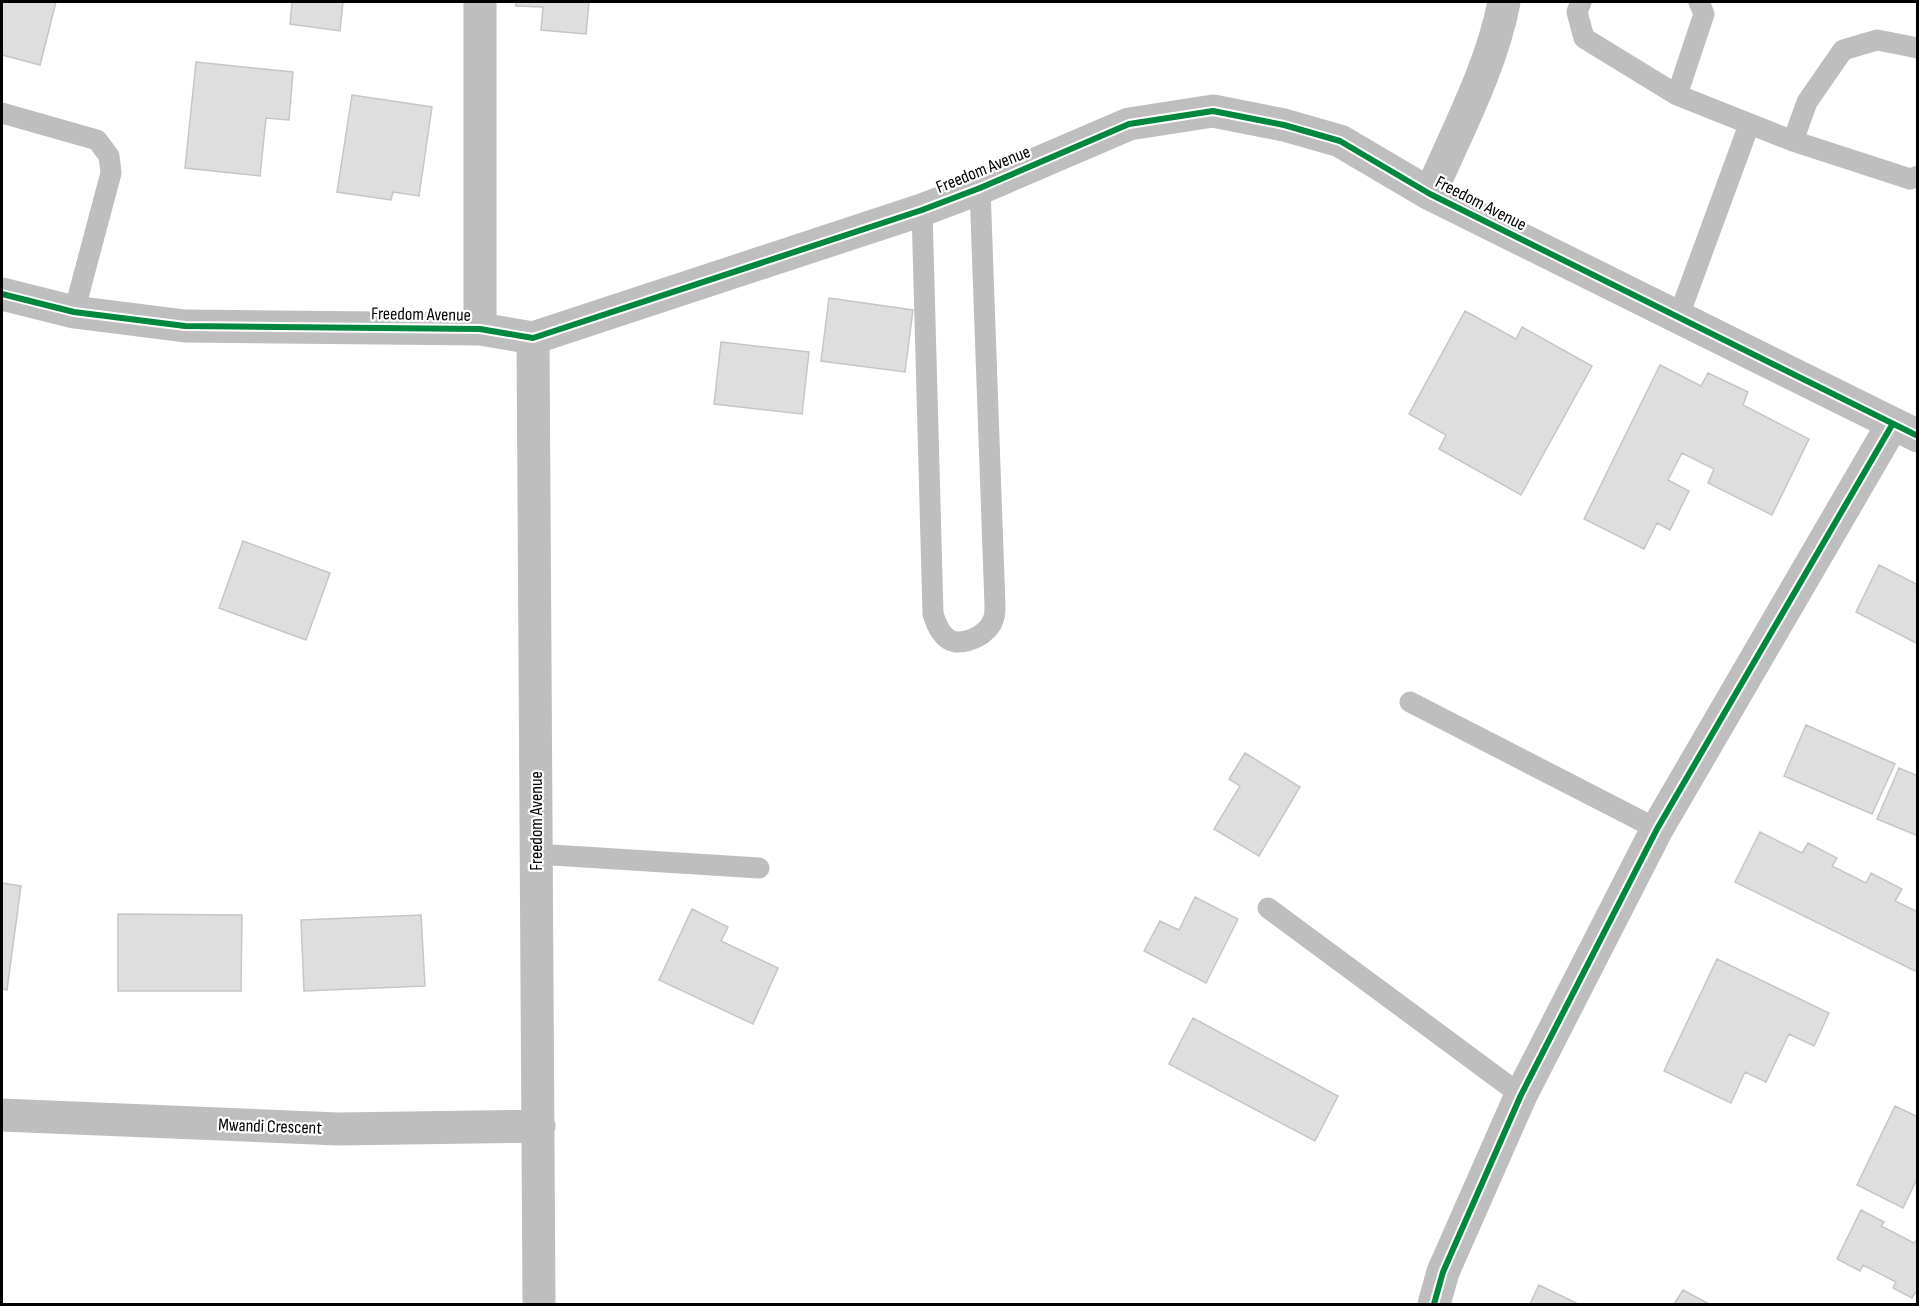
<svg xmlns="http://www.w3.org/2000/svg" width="1919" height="1306" font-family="'Sofia Sans Condensed',sans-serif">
  <rect width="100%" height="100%" fill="#fff"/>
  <path fill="#dedede" stroke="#c6c6c6" stroke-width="1.5" d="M2 2H56L40 65 2 55Z
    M292 2H343L340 31 290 24Z
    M516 2H589L586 34 541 30 543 7 516 6Z
    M196 62 293 72 289 120 266 118 260 176 185 168Z
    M352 95 432 107 419 196 393 192 391 200 337 192Z
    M829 298 913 310 905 372 821 361Z
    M1465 311 1516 339 1522 327 1592 366 1521 495 1439 449 1446 435 1409 414Z
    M721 342 809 352 802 414 714 404Z
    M1660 365 1701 386 1708 373 1748 392 1743 405 1809 439 1772 515 1708 483 1714 469 1682 453 1668 480 1689 491 1670 530 1657 523 1644 549 1584 519Z
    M243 541 330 573 306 640 219 608Z
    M1879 565 1918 585V644L1856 612Z
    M1806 725 1895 764 1872 814 1784 776Z
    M1245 753 1300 787 1259 856 1214 829 1240 786 1229 779Z
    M1899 768 1918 776V836L1877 819Z
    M1760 832 1802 853 1808 843 1837 858 1832 866 1866 883 1871 873 1902 889 1895 901 1918 912V965L1915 971 1735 882Z
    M2 883 21 886 7 990 2 989Z
    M1195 897 1238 919 1206 983 1144 951 1160 921 1179 930Z
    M692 909 728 927 721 941 778 968 753 1024 659 980Z
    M118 914 242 915 241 991H118Z
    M421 915 425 986 304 991 301 920Z
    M1717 959 1829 1013 1814 1046 1789 1034 1766 1082 1745 1072 1731 1103 1664 1071Z
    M1193 1018 1338 1096 1315 1141 1169 1064Z
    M1895 1106 1918 1117V1177L1903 1208 1857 1185Z
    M1861 1210 1884 1222 1881 1226 1914 1243 1918 1238V1288L1912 1298 1893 1288 1896 1282 1863 1265 1860 1271 1837 1259Z
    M1539 1285 1578 1304H1530Z
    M1683 1290 1709 1304H1674Z"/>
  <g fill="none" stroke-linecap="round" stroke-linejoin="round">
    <path stroke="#bebebe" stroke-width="21" d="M1581 2 1577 12 1584 38 1677 95 1793 141 1910 179 1918 176
      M1677 95 1704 14 1699 2
      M2 113 97 140 109 156 111 173 74 312
      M1793 141 1807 102 1843 50 1877 40 1918 48
      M922 210 933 614C941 639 952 649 977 637 983 634 991 627 993 620 995 616 995 611 995 606L980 188
      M1678 318 1749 125
      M1410 702 1657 829
      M536 854 759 868
      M1268 908 1521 1095"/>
    <path stroke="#bebebe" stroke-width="33" d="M1430 194C1457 131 1491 69 1504 2
      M2 294 74 312 185 326 480 329 533 338 922 210 980 188 1129 124 1213 111 1284 125 1340 141 1430 194 1918 436
      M480 329V2
      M533 338 539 1304
      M2 1115 338 1129 539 1126
      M1434 1304 1443 1272 1521 1095 1657 829 1892 425"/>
    <g stroke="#fff" stroke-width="10">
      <path id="cycleway" d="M2 294 74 312 185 326 480 329 533 338 922 210 980 188 1129 124 1213 111 1284 125 1340 141 1430 194 1918 436
        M1434 1304 1443 1272 1521 1095 1657 829 1892 425"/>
    </g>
    <use href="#cycleway" stroke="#00873e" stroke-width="6"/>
  </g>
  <g text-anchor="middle" stroke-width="4.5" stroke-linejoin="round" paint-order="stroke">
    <g font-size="18" fill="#000" stroke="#fff">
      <text transform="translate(983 169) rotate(-22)" y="6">Freedom Avenue</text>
      <text transform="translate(1481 203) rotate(27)" y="6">Freedom Avenue</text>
      <text transform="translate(421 314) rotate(1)" y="6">Freedom Avenue</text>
      <text transform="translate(536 821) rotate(-90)" y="6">Freedom Avenue</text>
      <text transform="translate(270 1126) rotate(2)" y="6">Mwandi Crescent</text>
    </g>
  </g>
  <rect width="1919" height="1306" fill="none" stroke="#000000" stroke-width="6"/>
</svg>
